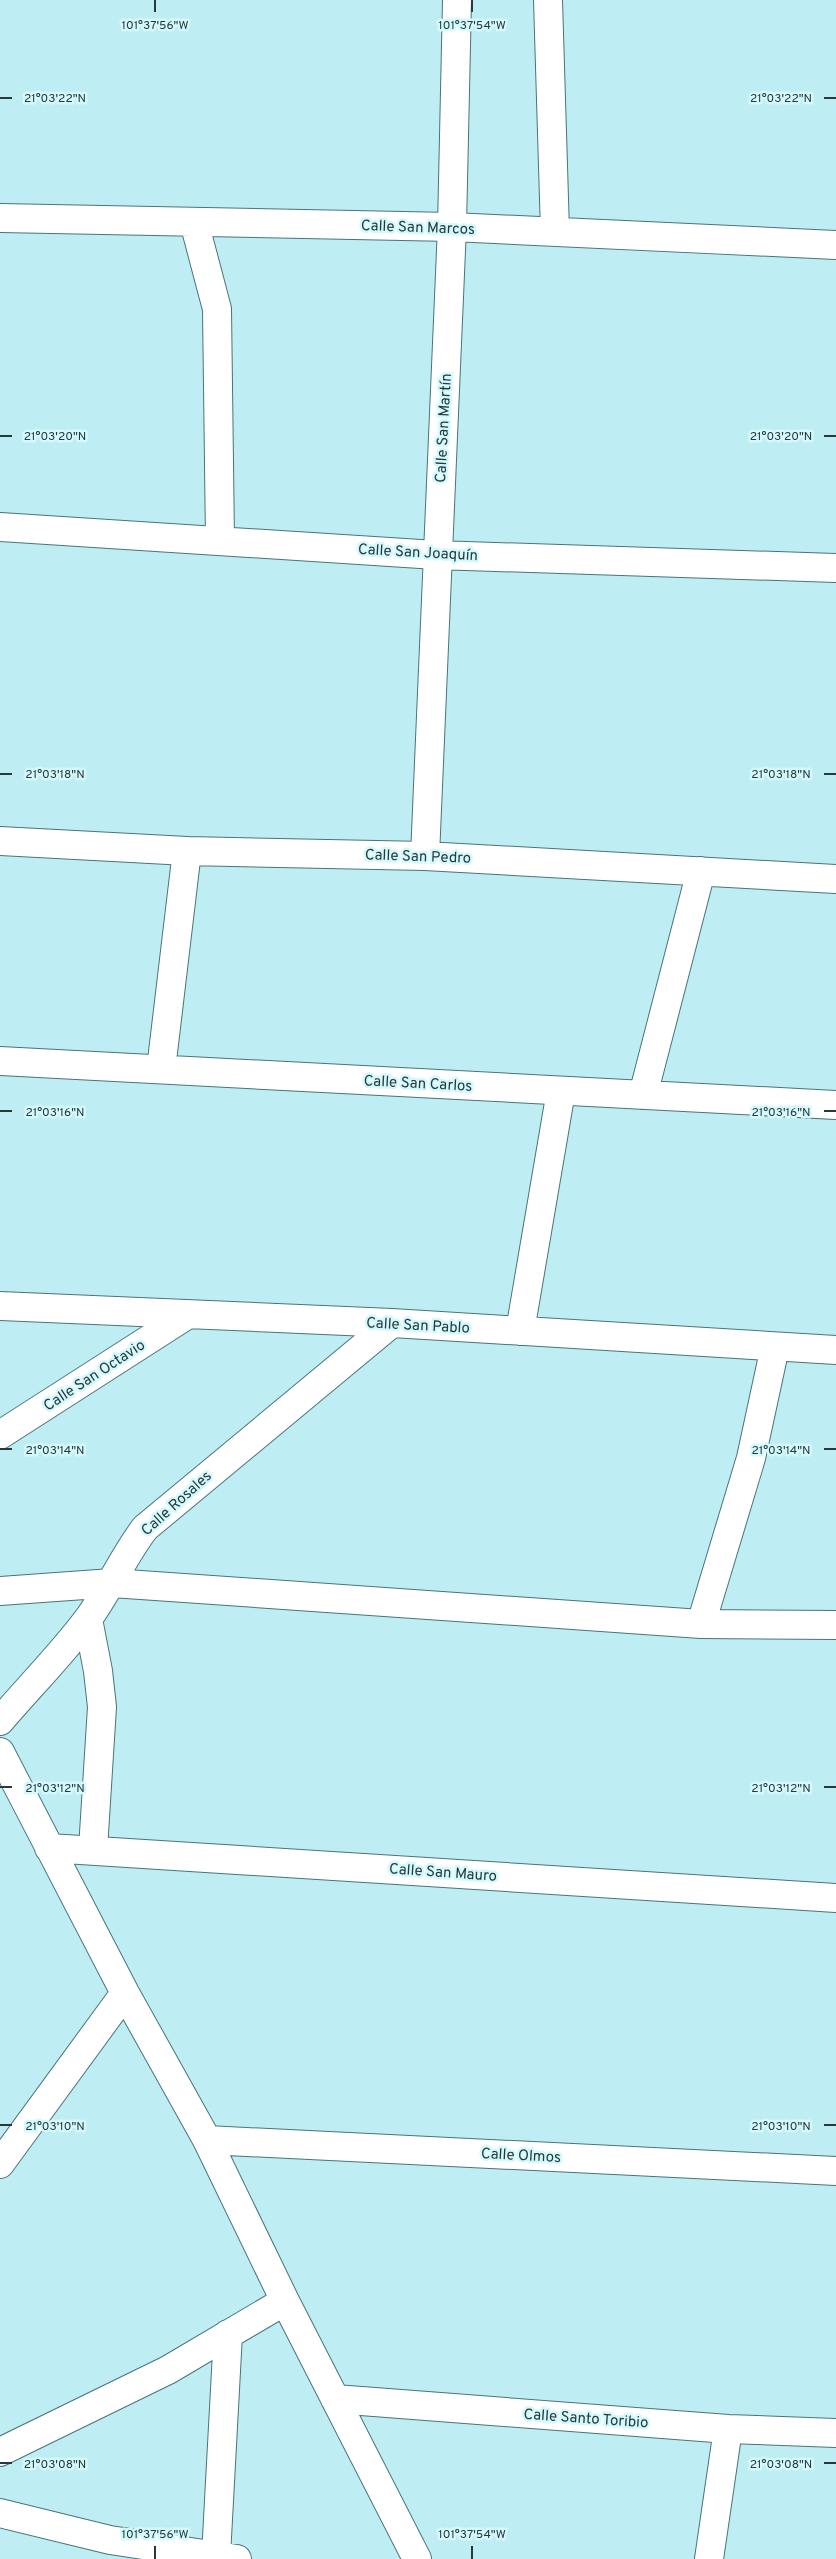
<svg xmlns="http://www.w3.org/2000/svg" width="836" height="2559" font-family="Overpass,sans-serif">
  <rect width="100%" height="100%" fill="#beeef3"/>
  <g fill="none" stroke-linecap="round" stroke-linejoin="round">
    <g stroke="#48747a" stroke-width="30">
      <path id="minor" d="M548 0 555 232
        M0 218 452 227 836 245
        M194 222 217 309 220 540
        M0 527 436 555 836 568
        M0 841 187 851 425 856 836 879
        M425 856 452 227 457 0
        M0 1061 836 1105
        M161 1069 187 851
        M643 1095 701 871
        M0 1306 392 1323 836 1350
        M520 1331 561 1091
        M0 1435 187 1315
        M0 1591 112 1583 701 1624 836 1625
        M88 1619 98 1671 102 1707 93 1849
        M701 1624 751 1458 775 1347
        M0 1721C29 1687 61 1655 88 1619 109 1590 123 1557 145 1528L392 1323
        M0 1752 125 1993 207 2140 285 2301 417 2559
        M49 1848 836 1898
        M207 2140 836 2171
        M0 2164 125 1993
        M335 2399 728 2429 836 2433
        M0 2452 168 2370 285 2301
        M0 2513 110 2540 237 2559
        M216 2556 228 2334
        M709 2559 728 2429"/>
    </g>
    <use href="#minor" stroke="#fff" stroke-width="28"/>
  </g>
  <path fill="none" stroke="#26393b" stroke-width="2" d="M155 0V12M472 0V12M0 98H12M824 98H836M0 436H12M824 436H836M0 774H12M824 774H836M0 1111H12M824 1111H836M0 1449H12M824 1449H836M0 1787H12M824 1787H836M0 2125H12M824 2125H836M0 2463H12M824 2463H836M155 2546V2559M472 2546V2559"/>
  <g text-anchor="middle" stroke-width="5" stroke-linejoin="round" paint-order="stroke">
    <g font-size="15" fill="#26393b" stroke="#d3f9fd">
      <text transform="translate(418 227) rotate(2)" y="5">Calle San Marcos</text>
      <text transform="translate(443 428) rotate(-87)" y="5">Calle San Martín</text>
      <text transform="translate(418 552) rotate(3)" y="5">Calle San Joaquín</text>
      <text transform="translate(418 856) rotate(2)" y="5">Calle San Pedro</text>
      <text transform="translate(418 1083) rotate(3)" y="5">Calle San Carlos</text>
      <text transform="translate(418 1325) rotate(3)" y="5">Calle San Pablo</text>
      <text transform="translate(94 1375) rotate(-33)" y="5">Calle San Octavio</text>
      <text transform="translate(176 1503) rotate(-42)" y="5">Calle Rosales</text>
      <text transform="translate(443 1872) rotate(4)" y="5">Calle San Mauro</text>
      <text transform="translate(521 2155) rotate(3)" y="5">Calle Olmos</text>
      <text transform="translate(586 2418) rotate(4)" y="5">Calle Santo Toribio</text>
    </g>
  </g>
  <g font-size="12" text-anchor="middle" fill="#26393b" stroke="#d3f9fd" stroke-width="5" stroke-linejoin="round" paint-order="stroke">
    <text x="155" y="29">101°37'56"W</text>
    <text x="472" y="29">101°37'54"W</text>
    <text x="55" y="102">21°03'22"N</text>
    <text x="781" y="102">21°03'22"N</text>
    <text x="55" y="440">21°03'20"N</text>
    <text x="781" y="440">21°03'20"N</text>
    <text x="55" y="778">21°03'18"N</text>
    <text x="781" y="778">21°03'18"N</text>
    <text x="55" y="1116">21°03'16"N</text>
    <text x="781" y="1116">21°03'16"N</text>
    <text x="55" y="1454">21°03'14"N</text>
    <text x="781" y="1454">21°03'14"N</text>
    <text x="55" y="1792">21°03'12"N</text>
    <text x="781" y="1792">21°03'12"N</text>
    <text x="55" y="2130">21°03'10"N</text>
    <text x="781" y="2130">21°03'10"N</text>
    <text x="55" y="2468">21°03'08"N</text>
    <text x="781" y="2468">21°03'08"N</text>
    <text x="155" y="2538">101°37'56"W</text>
    <text x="472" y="2538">101°37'54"W</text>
  </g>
</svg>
